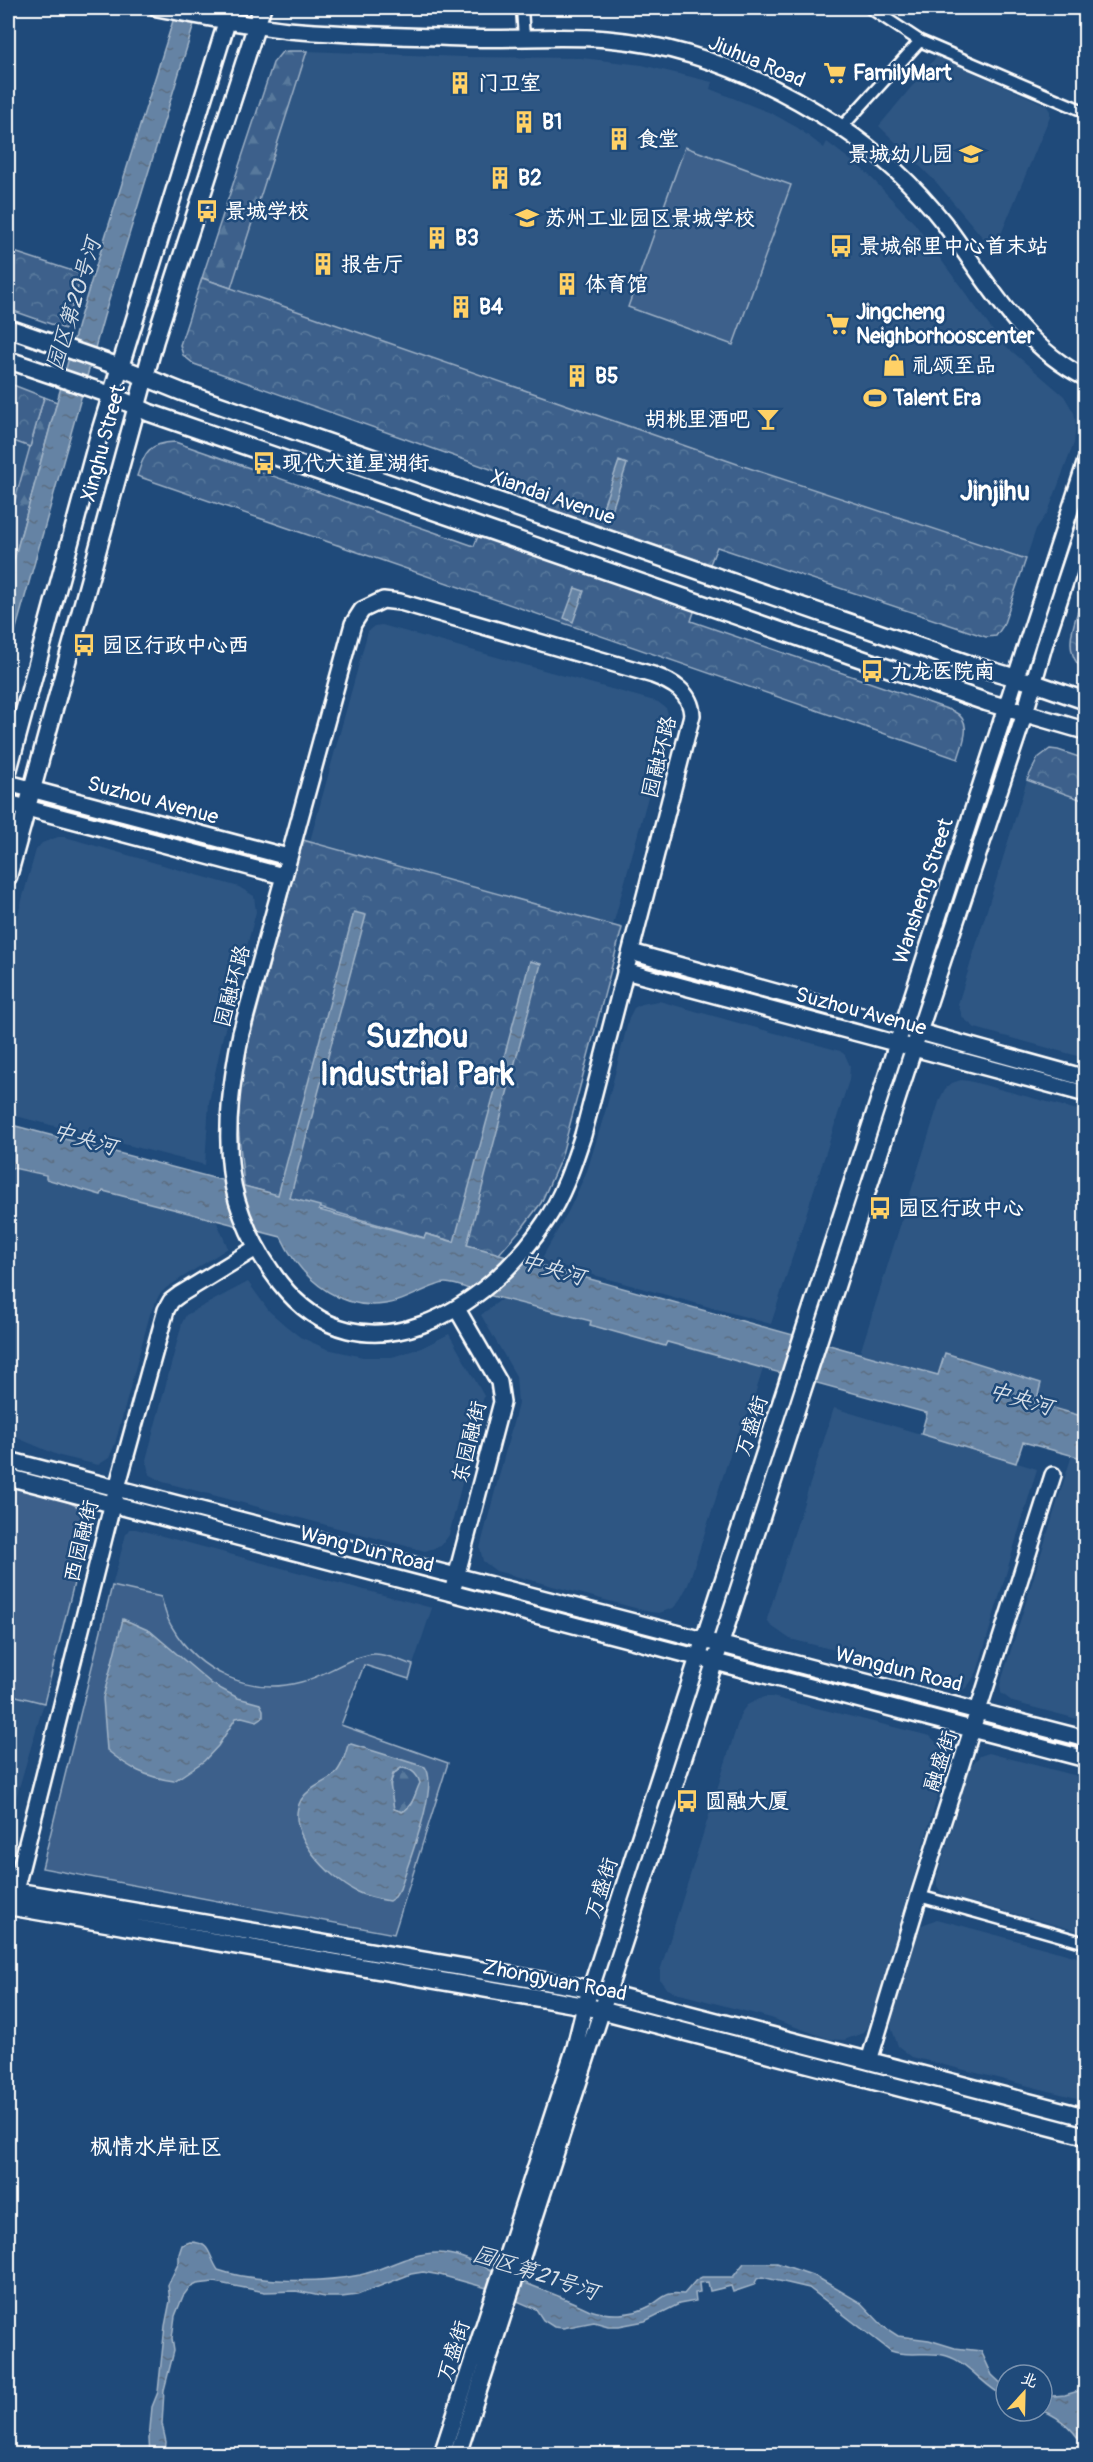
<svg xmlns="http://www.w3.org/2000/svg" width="1093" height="2462" font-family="Pangolin,'LXGW WenKai TC',sans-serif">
  <defs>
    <pattern id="forest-firs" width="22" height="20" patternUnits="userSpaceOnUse" patternTransform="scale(1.5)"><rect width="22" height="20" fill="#3c618b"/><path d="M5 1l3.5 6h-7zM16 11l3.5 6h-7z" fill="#59799c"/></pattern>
    <pattern id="park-crowns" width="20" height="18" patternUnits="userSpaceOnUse" patternTransform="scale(1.5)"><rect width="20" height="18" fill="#3c618b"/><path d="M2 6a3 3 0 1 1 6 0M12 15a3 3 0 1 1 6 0" fill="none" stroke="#59799c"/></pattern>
    <pattern id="water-ripples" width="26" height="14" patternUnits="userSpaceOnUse" patternTransform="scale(1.5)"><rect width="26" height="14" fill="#6583a4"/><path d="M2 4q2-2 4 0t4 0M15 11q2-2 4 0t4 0" fill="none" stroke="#5b6d81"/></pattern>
  </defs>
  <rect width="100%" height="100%" fill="#1f4a7a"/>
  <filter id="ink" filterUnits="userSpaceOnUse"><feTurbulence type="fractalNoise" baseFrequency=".0167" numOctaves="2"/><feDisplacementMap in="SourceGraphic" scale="12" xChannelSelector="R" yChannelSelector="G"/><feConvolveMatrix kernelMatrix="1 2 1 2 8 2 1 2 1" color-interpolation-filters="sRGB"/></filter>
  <g filter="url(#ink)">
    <path fill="#2e5683" d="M307 51 462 57 582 58 642 65 712 82 710 89 773 114 798 128 824 148 827 142 867 173 915 224 1001 342 1064 396 1074 413 1076 423 1074 443 1048 512 1036 529 1026 559 718 457 231 288Z
      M937 56 1046 105 1050 111V116L994 251 936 182 879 126Z
      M8 439 30 447 8 525Z
      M382 625 658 702 666 708 669 717 667 727 613 925 310 841 368 631 374 626Z
      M1027 780 1085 801V1058L975 1028 963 1018 958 1004Z
      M58 837H65L239 887 254 896 256 912 222 1040 209 1102 205 1165 8 1114V950L36 850 42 843Z
      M659 1001 840 1051 845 1055 850 1066 849 1080 771 1324 547 1262 542 1258 569 1210 587 1171 606 1109 629 1018 634 1008 641 1004Z
      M961 1080 969 1081 1085 1112V1417L1036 1403 1041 1383 946 1353 939 1375 860 1353 940 1099 945 1089 952 1083Z
      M8 1167 46 1175V1179L100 1195 102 1191 216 1220 228 1248 166 1288 159 1295 150 1314 115 1444 109 1458 98 1465 60 1456 8 1434Z
      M248 1282 269 1311 286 1326 300 1337 327 1349 363 1357H392L421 1348 449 1334 484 1396 449 1535 441 1546 425 1551 163 1482 149 1474 146 1460 182 1323 186 1315Z
      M503 1298 591 1321 590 1325 665 1346 666 1342 763 1369 750 1410 735 1439 688 1585 678 1603 673 1608 659 1613 650 1612 496 1571 483 1561 480 1548 518 1404 516 1376 481 1315Z
      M834 1408 1037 1469 977 1672 968 1686 962 1691 948 1689 912 1669 790 1639 770 1625 767 1619Z
      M1072 1455 1085 1459V1721L1013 1702 1001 1693 1000 1685Z
      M129 1529H136L432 1608 413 1665 376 1654 300 1683 281 1685H255L217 1672 202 1663 191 1652 171 1626 161 1597 112 1586 126 1534Z
      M8 1694 44 1703 8 1825Z
      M764 1697H772L930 1736 942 1748 945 1756 946 1768 870 2023 863 2033 844 2040 829 2039 771 2018 676 1993 666 1988 660 1980V1971L741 1713 747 1705Z
      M989 1753 1085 1778V1933L949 1896 941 1892 937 1886V1877L971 1765 980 1756Z
      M937 1919 1085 1959V2100L912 2057 898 2046 891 2027 893 2012 918 1933 922 1925Z"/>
    <path fill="#3c618b" stroke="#9eb0c5" stroke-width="1.5" d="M685 147 791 185 733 345 628 307Z
      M8 1486C26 1491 74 1499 86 1513 89 1517 88 1522 88 1527L44 1703 8 1694Z
      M112 1586 161 1597C164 1606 166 1618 172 1627 198 1672 250 1696 301 1682 325 1676 350 1656 374 1654 386 1653 402 1662 413 1665L409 1679 364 1665 341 1725 448 1763 394 1934 42 1868Z"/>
    <path fill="url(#forest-firs)" stroke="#9eb0c5" stroke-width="1.5" d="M288 51H307L231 288 202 278 273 63 282 52Z
      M44 397 57 402 8 582V525Z
      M401 1768C411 1768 417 1773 421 1783 415 1792 414 1806 402 1812L394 1809C390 1796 386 1776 401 1768Z"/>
    <path fill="url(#park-crowns)" stroke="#9eb0c5" stroke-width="1.5" d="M8 250 82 274 65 329 8 309Z
      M202 278 746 467 1026 559 1003 626 996 636 986 637 717 547 710 564 493 489 499 472 194 364 183 355 180 345Z
      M8 383 44 397 30 447 8 439Z
      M175 442 474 546 479 534 695 609 691 621 953 711C974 721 963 742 958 759L137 476C145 452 148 443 175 442Z
      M1085 590 1086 671H1085C1058 651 1077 617 1085 590Z
      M1050 749 1058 750 1085 759V801L1027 780 1038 758Z
      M303 840 622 928 561 1158 541 1203 522 1228 499 1254 426 1234 425 1238 244 1186 238 1125 241 1075 250 1037Z"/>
    <path fill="url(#water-ripples)" stroke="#a3b5c8" stroke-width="1.5" fill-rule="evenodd" d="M177 8H199L104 316 8 657V582L80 317Z
      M619 461 627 464 612 510 603 507Z
      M575 588 584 591 573 622 564 618Z
      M354 912 366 915 290 1198 320 1206 319 1210 424 1238 426 1234 454 1242 530 961 541 964 467 1245 938 1375 945 1353 1041 1383 1036 1403 1085 1417V1459L1023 1442 1016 1463 921 1434 927 1413 667 1342 665 1346 590 1325 591 1321C555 1312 520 1303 484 1294 472 1291 457 1283 445 1283 437 1283 409 1298 398 1301 347 1317 302 1282 281 1237L103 1191 101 1195 46 1179V1175L8 1167V1124L278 1195Z
      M123 1619 150 1631 212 1684 238 1698 260 1704 263 1710V1717L257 1721 242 1717 236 1718 218 1746 204 1761 174 1781C145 1777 129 1768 107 1750L103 1698Z
      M351 1744 425 1767C440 1785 407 1866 400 1889L395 1897 389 1901C378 1899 367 1897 357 1892 331 1879 283 1833 301 1800 308 1788 324 1783 334 1775 342 1767 345 1755 348 1745ZM401 1768C411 1768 417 1773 420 1783 415 1792 414 1806 402 1812L394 1809 390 1784 393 1774Z
      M190 2242C212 2242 208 2256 218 2270 256 2283 321 2283 360 2275 386 2269 411 2252 439 2253 460 2254 477 2264 496 2272 527 2284 559 2295 590 2310 608 2316 632 2316 650 2306 667 2296 663 2292 684 2294L696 2280 702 2277H733L744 2263H777L815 2276 861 2303 884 2327 898 2336 929 2340 955 2348 981 2351 992 2375 1006 2388V2397C983 2387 970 2363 947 2356 929 2350 909 2358 891 2351L809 2288 762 2277 757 2279 754 2285 733 2292 731 2286 710 2291 708 2282 699 2283 700 2292 695 2293 696 2301 679 2304 645 2321 619 2326H608L594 2322 563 2328 554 2327 543 2320 536 2309 487 2288 440 2275 423 2272 411 2274 357 2295 342 2297H325L296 2291 265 2292 214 2282 197 2284 189 2288 183 2296 175 2316 172 2338 174 2351 164 2390 162 2424 166 2442 165 2454H150L149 2439 152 2407 158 2392 165 2326 170 2301 168 2285 179 2262V2254L182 2245Z
      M1085 2389H1086L1085 2451C1077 2432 1061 2418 1042 2410V2397L1065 2395Z"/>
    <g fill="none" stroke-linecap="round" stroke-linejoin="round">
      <g stroke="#fff" stroke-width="15">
        <path id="street" d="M522 8 524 38
          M870 8 920 41 1086 112
          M842 127 920 41
          M919 1896 1086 1943"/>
      </g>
      <g stroke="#fff" stroke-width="20">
        <path id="secondary" d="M157 8C200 16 244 25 288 30 346 35 405 36 463 38 511 40 559 35 607 39 691 46 769 80 839 126 878 152 915 186 944 223 986 279 1020 346 1086 378
          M383 600 400 602 653 675C672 682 691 692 692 715L583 1135C573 1165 563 1196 545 1222 488 1309 362 1388 280 1283 256 1252 236 1212 231 1172 225 1126 232 1078 241 1033L353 624 362 610Z
          M8 783 288 857
          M8 803 283 876
          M631 952 1086 1078
          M625 971 1086 1094
          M8 1460 1086 1739
          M8 1477 1086 1759
          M454 1585 502 1402 499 1382 457 1309
          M15 1891 112 1506 166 1310 171 1301 179 1295 256 1248
          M869 2061 919 1896 1053 1475
          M442 2454 575 2047 585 2006 1086 461
          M458 2454 919 1032 1025 713 1044 646 1086 519"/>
      </g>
      <g stroke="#fff" stroke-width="21">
        <path id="primary" d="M8 328 120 367 182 392 972 665 1034 683 1086 701
          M8 360 111 395 150 413 986 702 1086 731
          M8 771 99 435 231 8
          M8 877 155 340 262 8
          M8 1890 591 1989 1086 2117
          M8 1906 585 2006 1086 2136"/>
      </g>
      <use href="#street" stroke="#1f4a7a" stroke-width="10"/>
      <use href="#secondary" stroke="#1f4a7a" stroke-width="15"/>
      <use href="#primary" stroke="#1f4a7a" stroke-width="16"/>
    </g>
  </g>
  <defs>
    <g id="supermarket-bare" transform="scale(1.8)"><path d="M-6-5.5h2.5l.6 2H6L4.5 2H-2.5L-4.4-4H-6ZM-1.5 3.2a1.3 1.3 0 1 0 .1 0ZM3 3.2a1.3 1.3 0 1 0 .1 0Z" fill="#ffd166" stroke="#1f4a7a" stroke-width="2.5" paint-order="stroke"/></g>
    <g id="building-bare" transform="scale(1.8)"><path d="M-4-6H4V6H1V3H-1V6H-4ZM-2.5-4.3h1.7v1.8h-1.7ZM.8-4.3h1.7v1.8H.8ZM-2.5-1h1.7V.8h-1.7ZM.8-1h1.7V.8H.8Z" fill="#ffd166" stroke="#1f4a7a" stroke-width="2.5" paint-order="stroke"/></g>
    <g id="school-bare" transform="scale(1.8)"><path d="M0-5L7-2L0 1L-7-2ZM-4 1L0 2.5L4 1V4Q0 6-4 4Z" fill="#ffd166" stroke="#1f4a7a" stroke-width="2.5" paint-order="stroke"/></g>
    <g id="bus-bare" transform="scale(1.8)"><path d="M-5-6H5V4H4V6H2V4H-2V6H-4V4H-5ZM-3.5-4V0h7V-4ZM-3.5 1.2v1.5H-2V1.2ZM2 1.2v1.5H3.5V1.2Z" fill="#ffd166" stroke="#1f4a7a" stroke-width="2.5" paint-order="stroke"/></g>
    <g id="shop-bare" transform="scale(1.8)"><path d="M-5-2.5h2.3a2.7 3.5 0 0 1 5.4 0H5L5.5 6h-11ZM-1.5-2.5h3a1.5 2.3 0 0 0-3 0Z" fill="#ffd166" stroke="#1f4a7a" stroke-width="2.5" paint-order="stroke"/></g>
    <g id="stadium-bare" transform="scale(1.8)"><path d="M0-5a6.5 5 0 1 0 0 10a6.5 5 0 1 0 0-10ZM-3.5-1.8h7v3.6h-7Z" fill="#ffd166" stroke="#1f4a7a" stroke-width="2.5" paint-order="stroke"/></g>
    <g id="bar-bare" transform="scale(1.8)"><path d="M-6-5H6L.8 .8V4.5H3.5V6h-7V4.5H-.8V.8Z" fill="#ffd166" stroke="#1f4a7a" stroke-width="2.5" paint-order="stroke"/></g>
  </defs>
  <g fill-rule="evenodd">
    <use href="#supermarket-bare" x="835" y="73"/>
    <use href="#building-bare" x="460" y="83"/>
    <use href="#building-bare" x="524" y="122"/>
    <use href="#building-bare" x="619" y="139"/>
    <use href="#school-bare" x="971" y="154"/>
    <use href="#building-bare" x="500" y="178"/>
    <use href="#bus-bare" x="207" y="211"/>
    <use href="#school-bare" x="527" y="218"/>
    <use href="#building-bare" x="437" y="238"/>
    <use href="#bus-bare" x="841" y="246"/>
    <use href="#building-bare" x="323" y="264"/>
    <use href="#building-bare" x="567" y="284"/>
    <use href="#building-bare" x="461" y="307"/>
    <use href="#supermarket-bare" x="838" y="324"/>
    <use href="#shop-bare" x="894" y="365"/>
    <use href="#building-bare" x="577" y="376"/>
    <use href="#stadium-bare" x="875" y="398"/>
    <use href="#bar-bare" x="768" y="419"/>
    <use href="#bus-bare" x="264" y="463"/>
    <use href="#bus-bare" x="84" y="645"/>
    <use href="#bus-bare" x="872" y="671"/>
    <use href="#bus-bare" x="880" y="1208"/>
    <use href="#bus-bare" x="687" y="1801"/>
  </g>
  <g text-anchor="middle" stroke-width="5" stroke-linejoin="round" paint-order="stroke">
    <g font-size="21" fill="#fff" stroke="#1f4a7a">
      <text transform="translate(757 61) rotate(23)" y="7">Jiuhua Road</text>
      <text transform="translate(103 443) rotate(-75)" y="7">Xinghu Street</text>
      <text transform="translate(553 497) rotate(19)" y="7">Xiandai Avenue</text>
      <text transform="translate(659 757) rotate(-76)" y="7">园融环路</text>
      <text transform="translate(153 800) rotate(15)" y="7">Suzhou Avenue</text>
      <text transform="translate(923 891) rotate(-72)" y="7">Wansheng Street</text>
      <text transform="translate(232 986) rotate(-75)" y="7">园融环路</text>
      <text transform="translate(861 1011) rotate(15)" y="7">Suzhou Avenue</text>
      <text transform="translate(751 1426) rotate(-72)" y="7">万盛街</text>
      <text transform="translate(469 1442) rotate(-76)" y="7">东园融街</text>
      <text transform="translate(81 1541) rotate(-76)" y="7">西园融街</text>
      <text transform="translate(367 1549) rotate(14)" y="7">Wang Dun Road</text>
      <text transform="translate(899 1669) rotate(14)" y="7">Wangdun Road</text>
      <text transform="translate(940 1761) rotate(-72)" y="7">融盛街</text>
      <text transform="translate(601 1888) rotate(-72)" y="7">万盛街</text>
      <text transform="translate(555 1980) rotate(11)" y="7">Zhongyuan Road</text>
      <text transform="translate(453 2351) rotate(-72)" y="7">万盛街</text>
    </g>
    <g font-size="21" font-weight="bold" fill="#fff" stroke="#1f4a7a" text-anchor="start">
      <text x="853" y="80">FamilyMart</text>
      <text x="478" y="90">门卫室</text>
      <text x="542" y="129">B1</text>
      <text x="637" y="146">食堂</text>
      <text x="953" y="161" text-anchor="end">景城幼儿园</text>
      <text x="518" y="185">B2</text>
      <text x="225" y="218">景城学校</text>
      <text x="545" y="225">苏州工业园区景城学校</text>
      <text x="455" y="245">B3</text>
      <text x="859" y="253">景城邻里中心首末站</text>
      <text x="341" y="271">报告厅</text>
      <text x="585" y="291">体育馆</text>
      <text x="479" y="314">B4</text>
      <text x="856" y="319">Jingcheng<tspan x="856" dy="24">Neighborhooscenter</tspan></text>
      <text x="912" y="372">礼颂至品</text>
      <text x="595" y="383">B5</text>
      <text x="893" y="405">Talent Era</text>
      <text x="750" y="426" text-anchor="end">胡桃里酒吧</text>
      <text x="282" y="470">现代大道星湖街</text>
      <text x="102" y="652">园区行政中心西</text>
      <text x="890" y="678">九龙医院南</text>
      <text x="898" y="1215">园区行政中心</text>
      <text x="705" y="1808">圆融大厦</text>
    </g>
    <g font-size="22" font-style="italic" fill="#d8e0e8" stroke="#1f4a7a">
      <text transform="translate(73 304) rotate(-73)" y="8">园区第20号河</text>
      <text transform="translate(85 1138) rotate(16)" y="8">中央河</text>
      <text transform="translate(553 1268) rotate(16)" y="8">中央河</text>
      <text transform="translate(1021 1398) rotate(16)" y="8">中央河</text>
      <text transform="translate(536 2272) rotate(18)" y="8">园区第21号河</text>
    </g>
    <g font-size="22" font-weight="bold" fill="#fff" stroke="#1f4a7a">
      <text x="156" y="2154">枫情水岸社区</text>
    </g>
    <g font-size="27" font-weight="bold" fill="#fff" stroke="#1f4a7a">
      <text x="995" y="500">Jinjihu</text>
    </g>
    <g font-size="33" font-weight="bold" fill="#fff" stroke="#1f4a7a">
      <text x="417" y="1047">Suzhou<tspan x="417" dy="38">Industrial Park</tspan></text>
    </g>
  </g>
  <rect width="1093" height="2462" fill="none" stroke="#1f4a7a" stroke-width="30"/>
  <rect x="15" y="15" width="1063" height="2432" fill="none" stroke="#fff" stroke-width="2" filter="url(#ink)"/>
  <g transform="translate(1024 2393) rotate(22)"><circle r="28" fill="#1f4a7a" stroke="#7992af" stroke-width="1.5"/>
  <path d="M0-4.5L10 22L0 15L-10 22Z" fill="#ffd166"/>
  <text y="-9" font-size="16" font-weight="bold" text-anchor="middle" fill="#ffffff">北</text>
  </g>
</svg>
